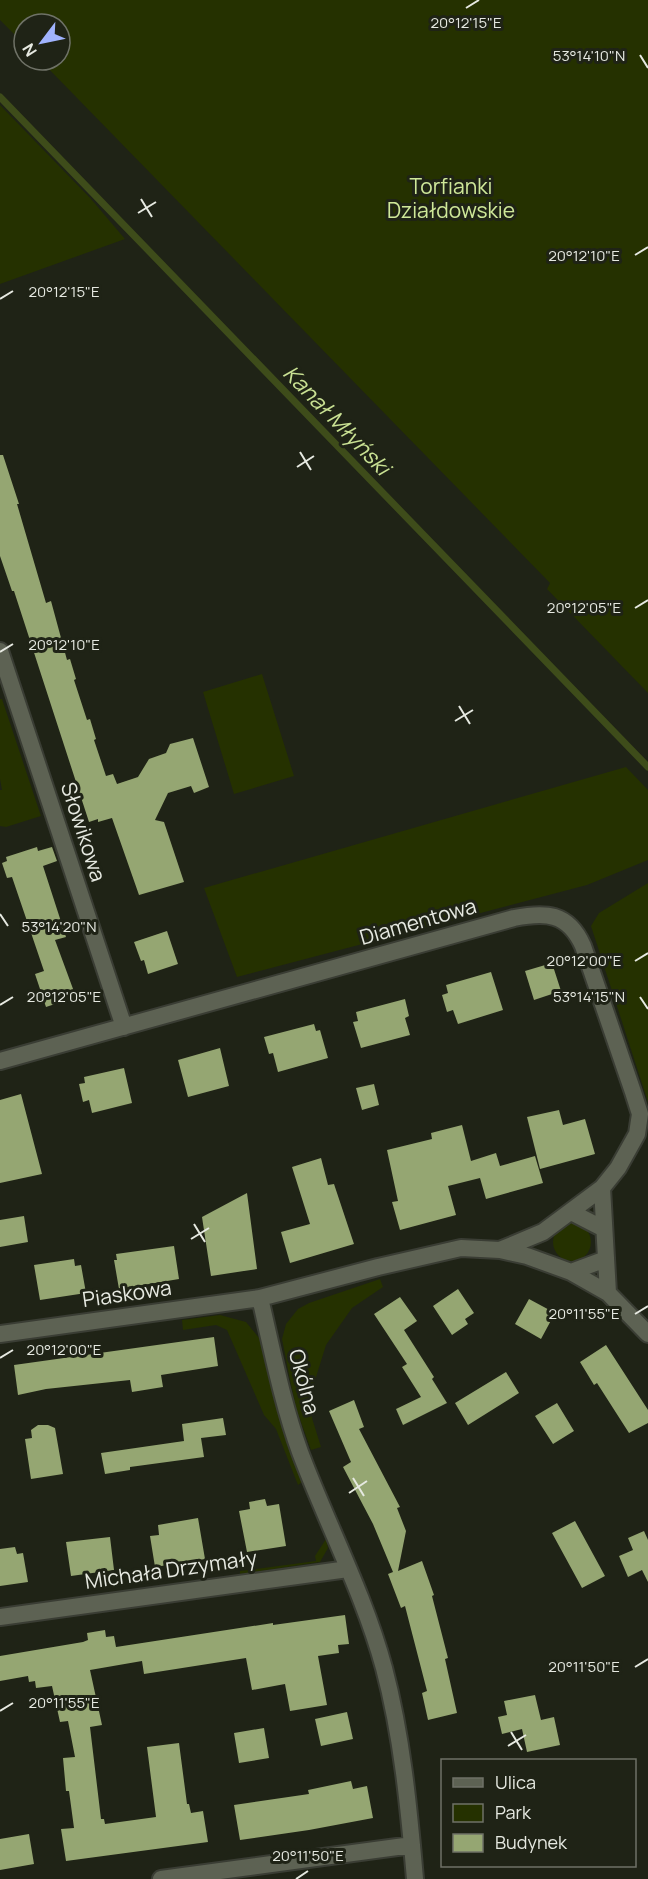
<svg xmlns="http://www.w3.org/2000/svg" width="648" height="1879" font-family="Manrope,sans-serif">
  <rect width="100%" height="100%" fill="#1f2316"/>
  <path fill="#253100" d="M0 0H648V693L547 589 550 583 40 60H60V24H24V44L0 20Z
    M0 105 91 199 125 239 0 284Z
    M262 674 294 776 234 794 203 692Z
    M0 699H2L41 816 6 827 0 826V790H2L0 779Z
    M626 767 648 790V860L587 885 237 977 204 888Z
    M648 883V1102L591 926 599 913Z
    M553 1242a19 19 0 1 1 38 0a19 19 0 1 1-38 0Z
    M380 1279 383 1287 352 1308 326 1345 312 1390V1418L321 1447 311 1450 297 1411 290 1380 282 1339 286 1324 298 1309 309 1303Z
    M220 1315 246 1322 259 1338 285 1436 302 1482 298 1485 276 1429 264 1415 227 1330 216 1325 183 1330 182 1320Z
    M326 1539 328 1548 320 1562 240 1574V1571L316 1561 315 1556Z"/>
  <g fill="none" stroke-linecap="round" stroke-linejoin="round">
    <path stroke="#3e4c1a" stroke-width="7" d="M0 97 648 767"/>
  </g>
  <path fill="#95a672" d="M0 455H3L19 504H17L46 603 51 601 67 660 70 659 76 679 74 680 87 720 90 719 96 739 94 740 106 776 113 774 117 784 138 777 149 759 166 753 170 744 193 738 209 787 194 793 191 786 168 793 155 820 164 822 184 882 139 895 112 818 98 822V819L89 822 14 591H12L0 556Z
    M37 847 38 851 52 847 57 861 43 866 66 937 55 940 76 997 46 1007 35 974 44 971 12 877 7 878 2 863 7 861 6 857Z
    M167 931 178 964 148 974 144 960 141 961 134 942Z
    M552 963 561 991 534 1000 525 971Z
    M491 972 503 1010 458 1024 453 1010 447 1012 442 995 448 993 446 985Z
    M405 999 409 1016 405 1018 410 1035 361 1048 353 1022 358 1021 356 1012Z
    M314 1024 316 1031 320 1030 328 1058 278 1072 273 1053 269 1054 264 1037Z
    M220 1048 229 1086 188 1097 178 1060Z
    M124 1068 132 1103 92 1113 89 1100 83 1102 79 1084 85 1083 84 1077Z
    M374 1084 379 1105 362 1110 356 1088Z
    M21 1094 42 1174 0 1183V1100Z
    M559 1110 563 1125 585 1119 595 1154 540 1169 527 1117Z
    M462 1125 471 1161 496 1153 500 1166 535 1156 543 1183 486 1199 480 1178 448 1186 456 1215 400 1230 392 1202 398 1201 387 1150 432 1139 431 1133Z
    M321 1158 328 1185 334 1184 354 1244 290 1263 281 1232 310 1224 292 1167Z
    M247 1193 257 1269 211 1276 202 1217Z
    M24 1216 28 1242 0 1247V1220Z
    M174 1246 179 1279 119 1289 114 1260H117L116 1254Z
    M74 1259 75 1266 81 1265 86 1293 40 1300 34 1265Z
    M458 1289 474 1313 465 1319 468 1324 452 1335 433 1306Z
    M400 1297 417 1321 404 1330 434 1377 432 1379 447 1403 403 1425 396 1409 421 1397 402 1367 407 1364 374 1314Z
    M529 1299 555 1313 541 1339 515 1324Z
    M214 1337 218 1366 161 1375 163 1387 132 1392 130 1380 46 1389 18 1395 14 1365Z
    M606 1345 648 1410V1423L629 1433 597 1383 594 1385 580 1362Z
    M506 1372 519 1393 468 1425 455 1403Z
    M354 1400 364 1427 359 1429 400 1507 397 1508 406 1531 398 1571 422 1561 434 1595 432 1596 448 1658 445 1659 457 1713 428 1720 422 1693 427 1691 405 1606 401 1608 388 1574 393 1572 373 1524 343 1467 351 1462 329 1411Z
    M557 1403 574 1431 553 1444 535 1416Z
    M223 1418 226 1435 201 1438 204 1457 130 1467V1470L105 1474 101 1453 184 1441 182 1424Z
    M38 1425H48L55 1428 63 1474 31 1479 25 1439 32 1438 31 1430Z
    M265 1499 267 1506 279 1504 286 1546 247 1552 239 1511 250 1509 249 1502Z
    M198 1518 205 1559 155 1567 150 1536 159 1535 158 1525Z
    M575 1521 605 1576 582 1588 552 1533Z
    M644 1531 648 1540V1582L642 1570 628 1577 619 1556 633 1550 628 1538Z
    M110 1537 114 1570 71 1576 66 1542Z
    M15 1547 17 1554 23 1553 28 1582 0 1586V1549Z
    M345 1615 349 1644 338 1645 339 1653 318 1656 327 1705 290 1711 285 1684 252 1690 246 1658 144 1674 142 1661 90 1670 102 1725 90 1727 101 1819H104L105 1824 156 1817 147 1747 179 1743 187 1804H189L191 1813 203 1811 208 1842 66 1861 61 1829 74 1828 69 1791H66L63 1758 75 1757 68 1721 60 1722 52 1686 36 1688 35 1681 29 1682 28 1676 0 1681V1656L83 1642 88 1640 87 1633 105 1630 106 1637 114 1636 116 1647 273 1623V1625Z
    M535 1695 541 1720 554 1717 560 1745 527 1752 522 1729 502 1734 498 1717 507 1715 504 1701Z
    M347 1712 353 1739 321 1746 315 1719Z
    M264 1728 269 1758 239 1763 234 1733Z
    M351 1781 353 1789 367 1786 373 1818 309 1830 240 1840 234 1805 309 1794 308 1790Z
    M29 1834 34 1864 0 1870V1839Z"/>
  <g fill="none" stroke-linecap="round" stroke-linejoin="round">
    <g stroke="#3a3d34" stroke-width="20">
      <path id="minor" d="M0 651 124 1027
        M0 1061 514 918C545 912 568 912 583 946L633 1092 640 1114 637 1134 618 1168 602 1188 543 1232 500 1250
        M602 1188 608 1293
        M571 1212 604 1229
        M571 1272 606 1259
        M0 1334 260 1298
        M0 1617 348 1569
        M161 1879 412 1845
        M415 1879C409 1809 402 1736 384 1668 364 1594 327 1524 300 1452 282 1402 272 1349 260 1298L378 1267 461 1248 500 1250 527 1256 571 1272 608 1293 648 1334"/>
    </g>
    <use href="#minor" stroke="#5d6253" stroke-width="16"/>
  </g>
  <path fill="none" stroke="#e6e9e1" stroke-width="2" d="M466 8 479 0M640 55 648 68M141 199 152 217M138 213 156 202M635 255 648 247M0 299 13 291M300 452 311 470M297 467 314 456M635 608 648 600M0 652 13 644M459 706 470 724M455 721 473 710M0 914 8 926M635 961 648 953M640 997 648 1009M0 1005 13 997M194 1224 205 1242M191 1239 209 1228M635 1314 648 1306M0 1358 13 1350M353 1478 364 1496M349 1493 367 1481M635 1667 648 1659M0 1711 13 1703M511 1732 522 1750M508 1746 526 1735M296 1879 308 1871"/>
  <g text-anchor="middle" stroke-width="6" stroke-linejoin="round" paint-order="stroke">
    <g font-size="21" fill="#cfe899" stroke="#1f2316">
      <text x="451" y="194">Torfianki<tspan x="451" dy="24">Działdowskie</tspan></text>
    </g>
    <g font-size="21" fill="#e6e9e1" stroke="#1f2316">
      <text transform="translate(83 832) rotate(72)" y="7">Słowikowa</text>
      <text transform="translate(418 922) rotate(-16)" y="7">Diamentowa</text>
      <text transform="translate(127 1294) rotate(-8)" y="7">Piaskowa</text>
      <text transform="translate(304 1382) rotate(75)" y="7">Okólna</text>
      <text transform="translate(171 1570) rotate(-8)" y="7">Michała Drzymały</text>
    </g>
    <g font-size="22" font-style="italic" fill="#cae294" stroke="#1f2316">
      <text transform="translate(337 420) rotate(46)" y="8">Kanał Młyński</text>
    </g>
  </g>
  <g font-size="15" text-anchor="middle" fill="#e6e9e1" stroke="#1f2316" stroke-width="6" stroke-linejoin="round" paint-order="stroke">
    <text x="466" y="28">20°12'15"E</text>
    <text x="589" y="61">53°14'10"N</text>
    <text x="584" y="261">20°12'10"E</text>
    <text x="64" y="297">20°12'15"E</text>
    <text x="584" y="613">20°12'05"E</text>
    <text x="64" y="650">20°12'10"E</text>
    <text x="59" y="932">53°14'20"N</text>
    <text x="584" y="966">20°12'00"E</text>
    <text x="589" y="1002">53°14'15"N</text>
    <text x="64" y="1002">20°12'05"E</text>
    <text x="584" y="1319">20°11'55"E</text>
    <text x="64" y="1355">20°12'00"E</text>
    <text x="584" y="1672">20°11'50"E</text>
    <text x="64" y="1708">20°11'55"E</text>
    <text x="308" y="1861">20°11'50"E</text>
  </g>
  <rect x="441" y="1759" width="195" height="108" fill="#1f2316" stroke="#6f7267" stroke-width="1.5"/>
  <rect x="453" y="1778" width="30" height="9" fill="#5d6253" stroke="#6f7267" stroke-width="1.5"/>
  <text x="495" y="1789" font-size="18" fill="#e6e9e1">Ulica</text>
  <rect x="453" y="1804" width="30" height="18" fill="#253100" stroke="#6f7267" stroke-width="1.5"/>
  <text x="495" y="1819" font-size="18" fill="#e6e9e1">Park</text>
  <rect x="453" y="1834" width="30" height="18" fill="#95a672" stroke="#6f7267" stroke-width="1.5"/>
  <text x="495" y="1849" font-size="18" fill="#e6e9e1">Budynek</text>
  <g transform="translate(42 42) rotate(238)"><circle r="28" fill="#1f2316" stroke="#6f7267" stroke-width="1.5"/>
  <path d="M0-4.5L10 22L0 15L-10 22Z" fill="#a0b3fd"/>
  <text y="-9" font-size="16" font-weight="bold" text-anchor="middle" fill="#e6e9e1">N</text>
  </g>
</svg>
